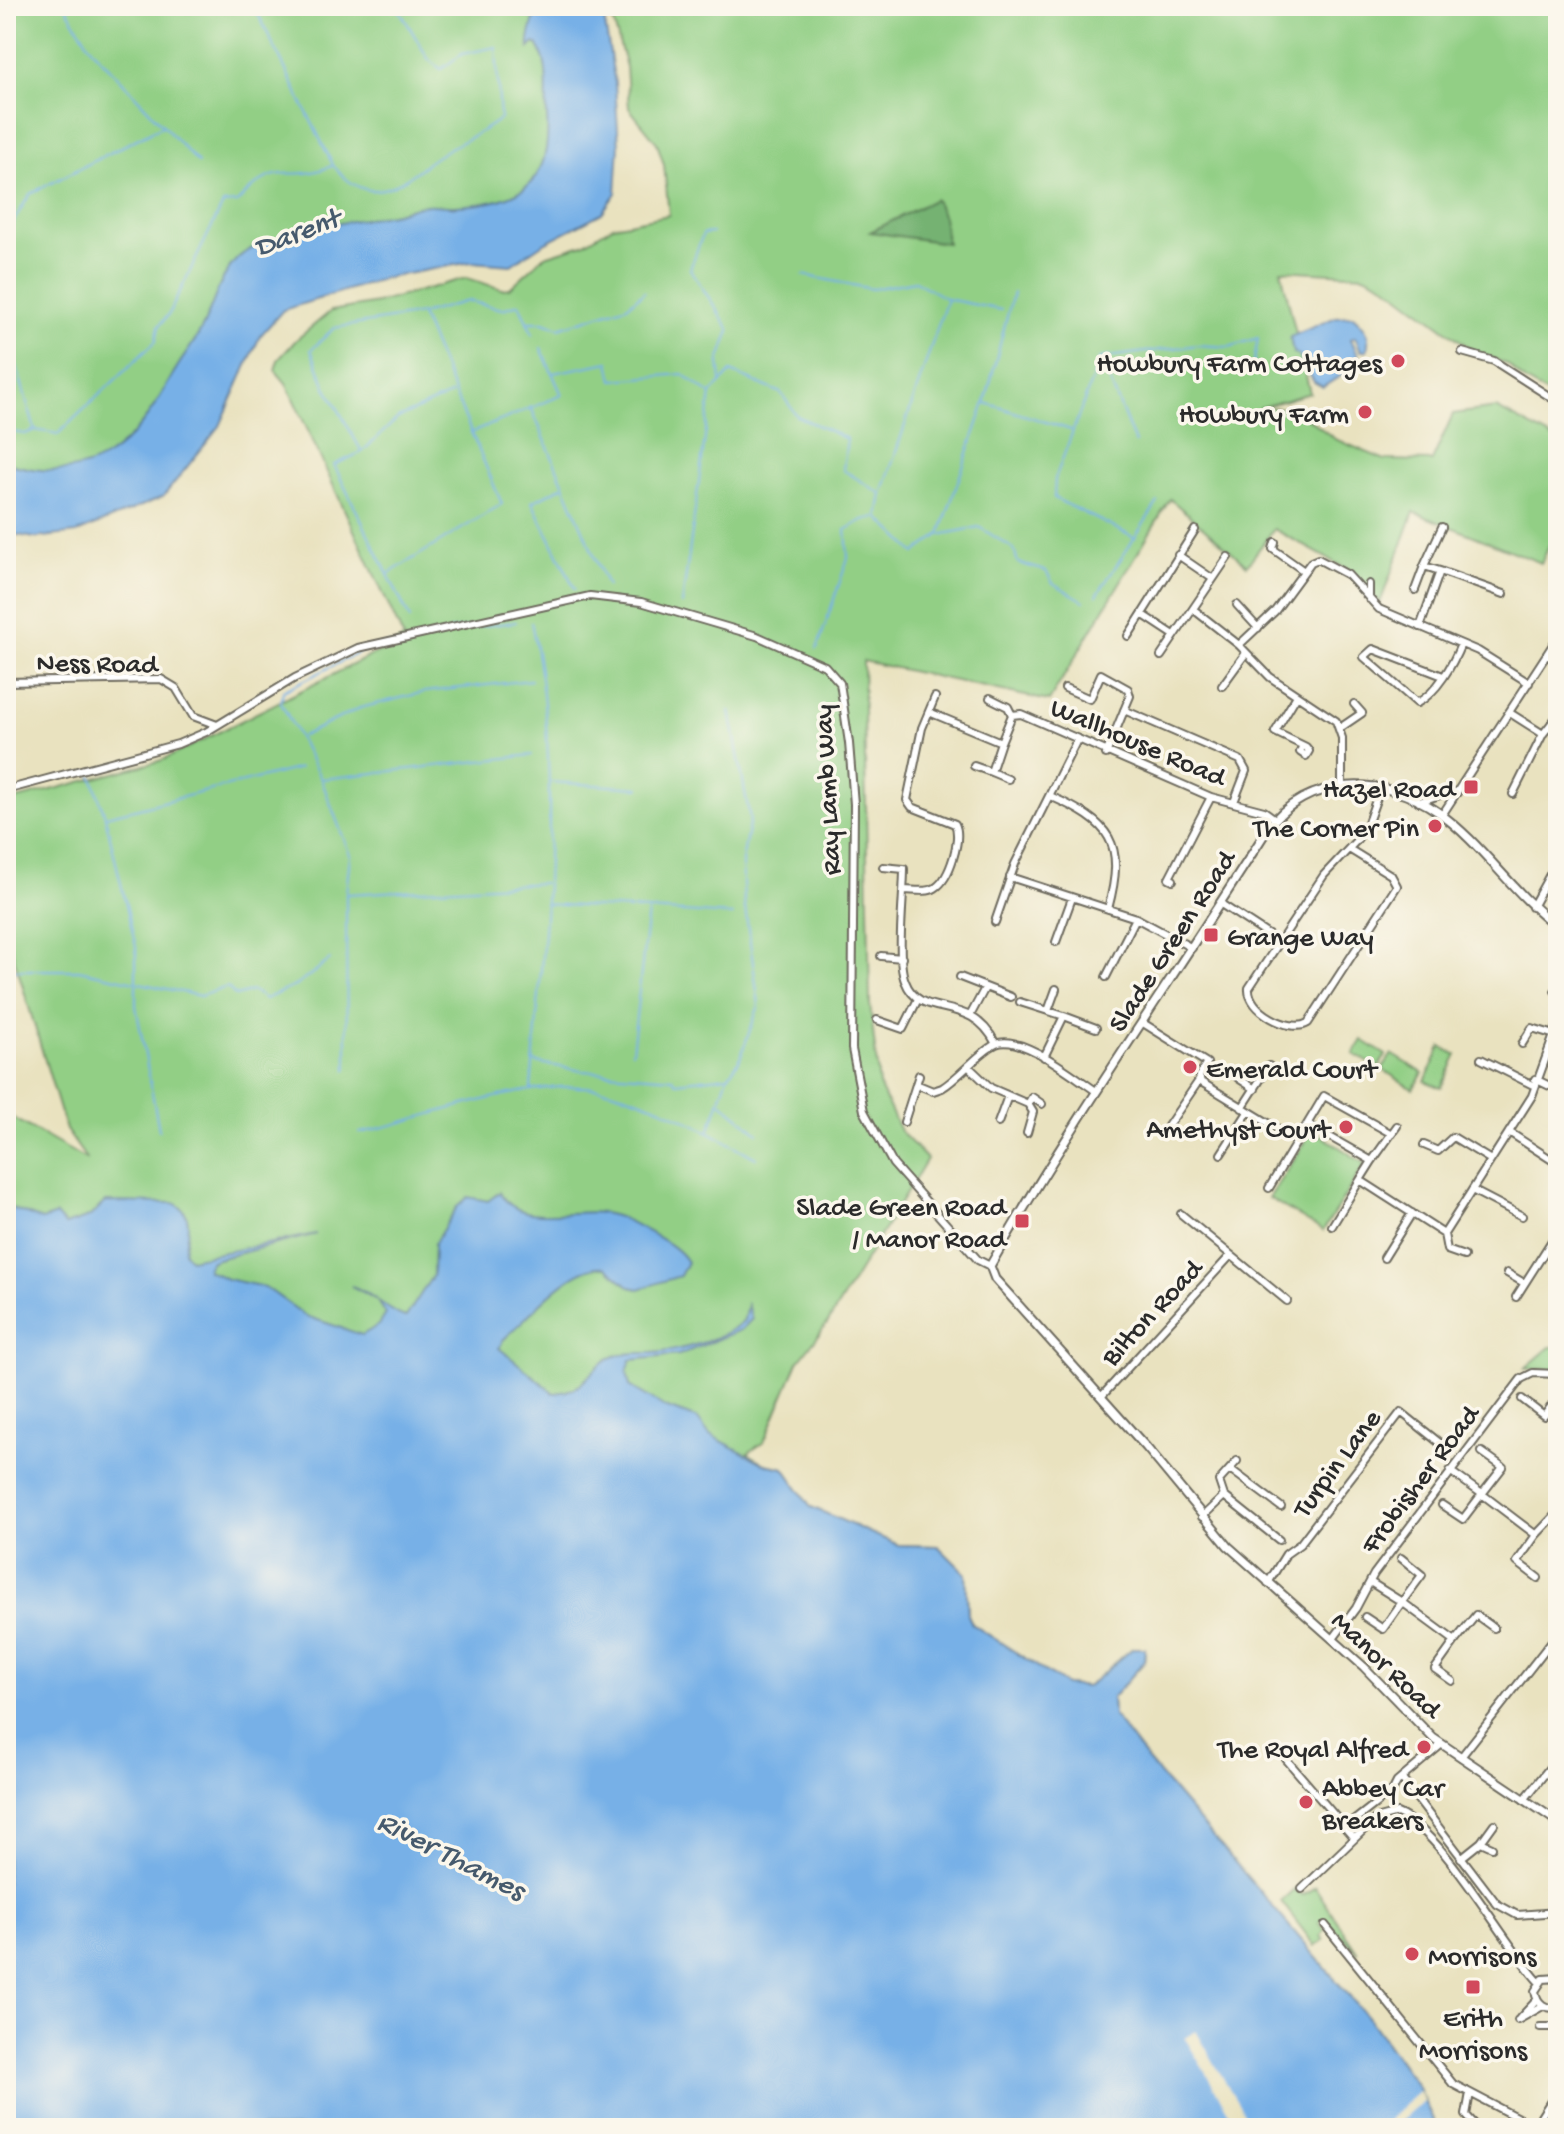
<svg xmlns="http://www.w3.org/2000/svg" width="1564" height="2134" font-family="'Gochi Hand',sans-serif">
  <rect width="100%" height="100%" fill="#fbf7ec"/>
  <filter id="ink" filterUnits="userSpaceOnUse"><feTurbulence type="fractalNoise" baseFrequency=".0125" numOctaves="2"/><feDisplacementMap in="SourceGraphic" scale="16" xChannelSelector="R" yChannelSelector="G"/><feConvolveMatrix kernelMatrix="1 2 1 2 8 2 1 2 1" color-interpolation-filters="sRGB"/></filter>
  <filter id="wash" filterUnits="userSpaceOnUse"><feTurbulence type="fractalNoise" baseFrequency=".006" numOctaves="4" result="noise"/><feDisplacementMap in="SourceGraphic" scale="32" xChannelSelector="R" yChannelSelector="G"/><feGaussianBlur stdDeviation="1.8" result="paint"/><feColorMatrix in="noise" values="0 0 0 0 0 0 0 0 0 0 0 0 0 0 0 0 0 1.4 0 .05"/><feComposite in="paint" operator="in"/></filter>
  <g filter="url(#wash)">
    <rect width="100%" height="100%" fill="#e9e2bf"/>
    <path fill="#92cf85" stroke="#5e7d58" stroke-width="2" d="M6 6H563L565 180 247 296 161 462 6 484Z
      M609 6H1558V400L1525 381 1507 364 1474 351 1387 286 1365 275 1281 270 1310 393 1259 408H1294L1335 439 1385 460 1432 461 1453 414 1496 408 1558 441V528L1541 563 1414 512 1380 603 1352 572 1274 529 1247 565 1170 499 1049 701 863 661 870 1004 879 1085 900 1131 927 1159 827 1324 798 1362 764 1442 748 1453 765 1464 784 1468 811 1507 898 1545 938 1546 966 1574 968 1615 972 1624 1066 1685 1087 1687 1133 1648H1145L1144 1662 1112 1698 1113 1715 1148 1761 1369 2019 1417 2086 1437 2128 6 1310V1114L87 1160 66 1130 6 931V802L163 760 404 639 286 383 275 370 278 360 296 340 331 311 377 303 466 278 502 289 510 288 545 256 583 244 613 226 669 215 664 165 657 143 629 108 626 67Z
      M1362 1040 1386 1055 1378 1068 1354 1054Z
      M1441 1047 1457 1055 1441 1088 1425 1081Z
      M1392 1054 1423 1073 1413 1089 1382 1069Z
      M1313 1130 1365 1164 1323 1231 1269 1198 1306 1141 1307 1132Z
      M1550 1347H1558V1369H1524Z
      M1315 1887 1358 1953 1324 1918 1319 1922 1325 1929 1321 1936 1324 1940 1315 1946 1281 1901 1294 1889 1303 1895Z"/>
    <path fill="#75b272" stroke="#506e4e" stroke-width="2" d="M935 199 943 217 947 243 870 232Z"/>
    <path fill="#77b0e7" stroke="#516e89" stroke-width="2" d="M533 6H602L615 83 619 146 616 193 602 213 542 244 511 265 471 262 385 278 283 310 260 336 220 426 163 497 77 533 35 538 6 533V463C91 488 132 449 171 378 180 360 194 345 203 326 213 305 219 279 235 261 260 232 358 221 396 213 406 210 415 206 426 205 436 204 446 207 456 206 520 203 552 185 547 117 545 91 551 69 538 45L534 43 529 48C527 32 537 23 533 6Z
      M1353 316C1365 326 1371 334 1367 350L1361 351 1355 337 1351 339 1359 357 1357 365 1323 387 1314 382 1298 355 1293 353 1290 337 1336 317Z
      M500 1192C518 1228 573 1208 603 1213 622 1216 638 1226 654 1235 666 1242 680 1250 687 1262L680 1276 639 1289 630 1287 606 1267C571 1263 528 1318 503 1340L499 1348 554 1393C590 1391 588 1365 615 1356 627 1352 639 1353 652 1353 679 1351 724 1340 744 1320L747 1305 752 1319 741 1330 679 1355 631 1360 627 1372 630 1386 665 1407 698 1419 710 1435 765 1464 784 1468 811 1507 898 1545 938 1546 966 1574 968 1615 972 1624 1066 1685 1087 1687 1133 1648H1145L1144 1662 1112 1698 1113 1715 1148 1761 1369 2019 1417 2086 1437 2128H6V1206L42 1220 56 1215 65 1225 89 1217 105 1202 174 1203C195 1213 187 1234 184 1252L190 1259 316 1234 217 1259 210 1262 207 1270 227 1279 265 1287 306 1316 362 1335 379 1325 386 1314 378 1301 351 1286C372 1292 392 1315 406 1317L433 1275 434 1244 457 1207 468 1197 488 1201Z"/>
    <path fill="#e9e2bf" d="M1196 2031 1223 2078 1253 2128H1238L1185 2038Z
      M1419 2091 1424 2101 1392 2128H1380Z"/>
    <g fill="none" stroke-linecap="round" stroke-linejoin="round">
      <path stroke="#77b0e7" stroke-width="2" d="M65 6 91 48 198 163
        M254 6 333 165C375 218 406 175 445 151 464 140 482 133 500 119L496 47 462 54 441 69 429 60 397 6
        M712 233 703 234 690 269 730 330 719 362 721 381
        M6 234 30 194 162 126
        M803 275 872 289 915 281 947 299 1001 310
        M528 322H544L559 328 627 306 644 292
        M6 329 35 430 25 434 6 431
        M1101 359 1135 443
        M553 373 609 362 613 380 683 374 710 394
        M986 403 1071 430
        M531 407 607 586
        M35 430 58 434 156 341 159 326 169 314 223 204 237 203C281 155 285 185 332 166
        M471 433 562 395 541 348
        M362 452 327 389 311 350 334 328 421 314 468 301 502 309 519 304 533 335
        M563 486 532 502 575 589
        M878 516 882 494 947 299
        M940 534 985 403 1013 293
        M1135 538 1054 498 1055 479 1100 358 1198 345 1229 347 1258 338 1252 372
        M388 574 502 504 421 315
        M1097 595 1158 502
        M682 604 711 394 731 372 781 393 797 416 847 439 843 470 882 494
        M410 619 334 465 362 452 398 418 452 394
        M450 630 516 622
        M817 649 848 558 846 530 863 520 878 517 915 553 939 535 979 527 1014 549 1018 563 1046 571 1053 583 1084 601
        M302 736 360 708 425 692 531 680
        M92 776 105 816 136 947V1006L159 1130
        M322 779 532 755
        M550 782 640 788
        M106 816 300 768
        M347 894 544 883
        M545 904 733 915
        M6 970H79L200 996 227 987 236 996 253 991 265 999 297 985 330 960
        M632 1052 648 911
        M534 1062 583 1071 673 1078 676 1082 728 1076
        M347 1070 346 894 350 855 321 779 281 703 283 691 360 652 389 644
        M531 1089C543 935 565 775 531 622
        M721 1102 758 1133
        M709 1132 728 1076 739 1061 759 1005 744 901 742 861 750 819 730 711
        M360 1133C434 1117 538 1073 611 1091 662 1104 711 1133 756 1158"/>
    </g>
  </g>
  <g filter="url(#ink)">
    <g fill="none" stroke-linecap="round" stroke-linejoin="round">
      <g stroke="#6e6b5f" stroke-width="10">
        <path id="minor" d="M1462 352 1494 361 1558 402
          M1275 542 1273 549 1304 571
          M1178 555 1213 579
          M1440 571 1424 566 1442 527
          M1415 590 1424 566
          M1369 599V584
          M1237 605 1258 628
          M1193 609 1239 645 1270 677 1336 721 1342 738V785
          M1142 614 1174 635
          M1420 627 1440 571 1504 594
          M1128 636 1195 530
          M1239 645 1275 611 1311 562 1318 559 1348 575 1379 609 1478 651 1529 683
          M1547 655 1558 662
          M1161 656 1228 557
          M1443 676 1373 649 1364 657 1417 703C1437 693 1453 664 1461 644
          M6 682 161 679 176 688 193 716 217 725
          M1222 686 1246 653
          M1065 688 1090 699 1101 674 1128 689 1130 696 1106 754
          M1296 697 1275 732 1306 747 1309 751 1306 756 1300 752 1302 747
          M990 698 1008 707 1012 715 1021 714 1211 797 1264 811 1275 819
          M1124 710 1240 760 1246 771 1234 802
          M929 712 1001 742 1012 715
          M1510 713 1543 734
          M1340 728 1362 713 1354 704
          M1001 742 991 772 1008 779
          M974 766 991 772
          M6 790 178 744 206 732 295 678 358 648 590 596 641 602 757 636 825 666 840 683 849 743 854 804 852 1049 864 1111 893 1164 978 1260 990 1266
          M1513 794 1543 734 1558 715
          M1050 796C1111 823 1126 842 1108 909
          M1419 802 1451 791 1457 793
          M1442 815 1558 637
          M1349 849 1391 875 1397 886 1308 1023C1290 1034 1247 1010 1249 988L1324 875 1356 841 1367 825 1380 789
          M883 867 904 869C904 896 896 959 905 981 921 1023 969 991 996 1044
          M1010 877 1136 918 1192 948
          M1173 880 1169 878 1211 797
          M904 890C914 890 927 893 935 888 950 879 962 838 955 824L912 807 907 800 922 728 935 697
          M1221 904 1279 942
          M1532 907 1558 860
          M995 922 1015 864 1077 740
          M1056 942 1072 898
          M881 956 902 958
          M960 977 1011 997
          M1106 977 1136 918
          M1555 991 1558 992
          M1020 1002 1064 1016
          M1048 1011 1056 989
          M971 1014 985 988
          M877 1020 903 1029 918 999
          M1143 1023 1207 1063 1199 1076 1201 1082 1298 1141
          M1522 1044 1532 1028 1555 1035
          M1044 1057 1064 1016 1096 1028
          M1481 1059 1535 1086
          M970 1068 991 1088 1028 1104 1032 1097 1042 1104
          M1238 1078 1255 1089
          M1535 1079 1558 1090
          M916 1084 933 1091 942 1088C960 1077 979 1052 996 1044 1021 1033 1076 1078 1096 1091
          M1242 1108 1269 1066
          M904 1122 919 1075
          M998 1123 1008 1096
          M1309 1125 1372 1161 1360 1180 1444 1234 1532 1096 1558 1024
          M1168 1126 1200 1079
          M1509 1132 1555 1162
          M1027 1133 1033 1112 1028 1104
          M1424 1145 1438 1151 1453 1137 1491 1160
          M1221 1154 1248 1112
          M1372 1161 1397 1126
          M1269 1188 1324 1096 1392 1134
          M1472 1190 1522 1216
          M1332 1226 1360 1180
          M1444 1234 1447 1250 1464 1256
          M1231 1255 1287 1301
          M1384 1258 1412 1213
          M1507 1273 1524 1283
          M1516 1297 1558 1231
          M1101 1397 1231 1255 1181 1214
          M1522 1399 1544 1416 1558 1397
          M1482 1452 1503 1467 1482 1494 1536 1535 1558 1512
          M1230 1469 1281 1507
          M1224 1496 1279 1540
          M1442 1505 1463 1519 1482 1494 1450 1471
          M1202 1517 1224 1496 1219 1481 1237 1461
          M1536 1535 1517 1562 1538 1578
          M1370 1582 1402 1602 1422 1575 1401 1558
          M1268 1583 1286 1554 1300 1544 1401 1412 1446 1448
          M1365 1617 1383 1629 1402 1602 1455 1641 1435 1669 1452 1681
          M1333 1639 1356 1608 1374 1574 1521 1379 1533 1373 1558 1374
          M1455 1641 1476 1615 1494 1628
          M1461 1757 1558 1633
          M1286 1759 1353 1837
          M1402 1779 1497 1904 1517 1915 1558 1912
          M1524 1800 1558 1757
          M1352 1822 1393 1790 1397 1782 1442 1744
          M1481 1842 1492 1847
          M1461 1858 1481 1842 1494 1824
          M1302 1889 1375 1819 1397 1813C1443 1831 1502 1942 1539 1982
          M1325 1925 1453 2084 1537 2128
          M1558 1978 1543 1979 1535 1991C1537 2004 1546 2010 1558 2007
          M1520 2018 1537 2000
          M1518 2020 1543 2006
          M1540 2027H1553L1558 2031
          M1470 2093 1466 2115 1478 2128
          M1535 2126 1558 2090"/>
      </g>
      <g stroke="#6e6b5f" stroke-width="11">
        <path id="tertiary" d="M1558 927C1513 894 1483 844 1438 812 1386 775 1305 774 1267 830 1175 976 1075 1116 990 1266L995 1279 1146 1447 1228 1546 1364 1667 1433 1738 1558 1822"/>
      </g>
      <use href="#minor" stroke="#fff" stroke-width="6"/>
      <use href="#tertiary" stroke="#fff" stroke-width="7"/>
    </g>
  </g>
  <g fill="#d1495b" stroke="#fbf7ec" stroke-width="3">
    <circle cx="1398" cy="361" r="8"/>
    <circle cx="1365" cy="412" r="8"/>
    <rect x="1463" y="779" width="16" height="16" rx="4"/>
    <circle cx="1435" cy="826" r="8"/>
    <rect x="1203" y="927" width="16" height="16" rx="4"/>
    <circle cx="1190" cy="1067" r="8"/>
    <circle cx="1346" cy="1127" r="8"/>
    <rect x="1014" y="1213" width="16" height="16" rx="4"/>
    <circle cx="1424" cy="1747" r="8"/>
    <circle cx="1306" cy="1802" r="8"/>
    <circle cx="1412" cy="1954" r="8"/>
    <rect x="1465" y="1979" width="16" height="16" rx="4"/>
  </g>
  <g text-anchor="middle" stroke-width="7" stroke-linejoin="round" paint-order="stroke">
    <g font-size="28" fill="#2b2b2b" stroke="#fbf7ec" text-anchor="end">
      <text x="1382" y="371">Howbury Farm Cottages</text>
      <text x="1349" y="422">Howbury Farm</text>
      <text x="1455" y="797">Hazel Road</text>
      <text x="1419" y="836">The Corner Pin</text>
      <text x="1227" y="945" text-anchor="start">Grange Way</text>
      <text x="1206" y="1077" text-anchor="start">Emerald Court</text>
      <text x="1330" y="1137">Amethyst Court</text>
      <text x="1006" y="1215">Slade Green Road<tspan x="1006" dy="32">/ Manor Road</tspan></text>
      <text x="1408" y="1757">The Royal Alfred</text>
      <text x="1322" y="1796" text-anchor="start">Abbey Car<tspan x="1322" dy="32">Breakers</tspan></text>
      <text x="1428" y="1964" text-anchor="start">Morrisons</text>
      <text x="1473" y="2026" text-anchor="middle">Erith<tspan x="1473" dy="32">Morrisons</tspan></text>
    </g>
    <g font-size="28" fill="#2b2b2b" stroke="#fbf7ec">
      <text transform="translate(97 661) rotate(1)" y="10">Ness Road</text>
      <text transform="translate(1139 740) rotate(23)" y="10">Wallhouse Road</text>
      <text transform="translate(825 790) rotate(-93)" y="10">Ray Lamb Way</text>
      <text transform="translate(1170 940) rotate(-57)" y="10">Slade Green Road</text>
      <text transform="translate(1150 1311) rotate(-47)" y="10">Bilton Road</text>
      <text transform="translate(1335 1462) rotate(-53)" y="10">Turpin Lane</text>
      <text transform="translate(1418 1478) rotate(-53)" y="10">Frobisher Road</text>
      <text transform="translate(1388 1663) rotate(44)" y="10">Manor Road</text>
    </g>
    <g font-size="30" font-style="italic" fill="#465a6d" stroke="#fbf7ec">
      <text transform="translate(296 231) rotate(-21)" y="10">Darent</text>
      <text transform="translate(452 1854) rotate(27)" y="10">River Thames</text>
    </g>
  </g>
  <rect width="1564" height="2134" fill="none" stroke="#fbf7ec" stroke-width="32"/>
</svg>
